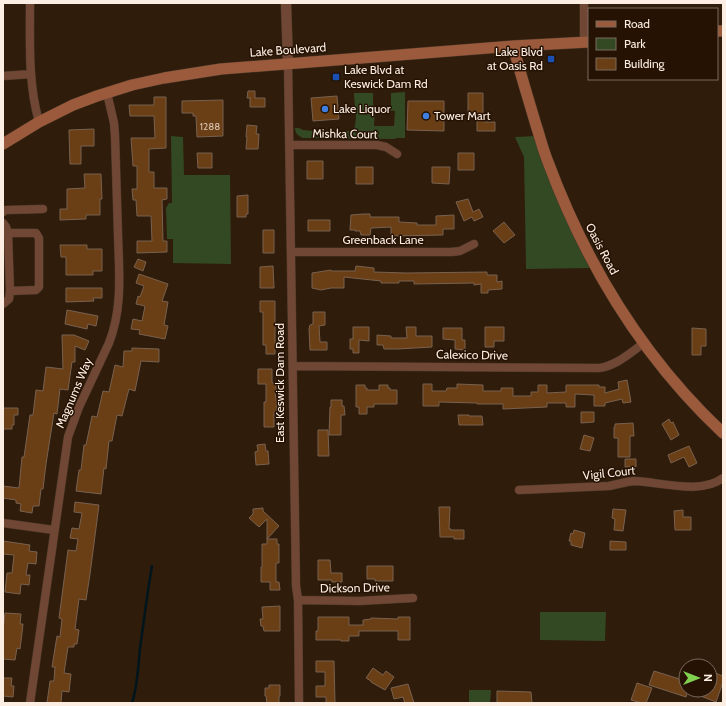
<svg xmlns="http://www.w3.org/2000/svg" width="726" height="706" font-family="Cabin,sans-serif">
  <rect width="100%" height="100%" fill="#2f1c0b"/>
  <path fill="#334924" d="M405 92V138H396L395 139 303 138C298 136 295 133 295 128H299L303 130 314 131H354L356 118 354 96V93H373V104L374 106 380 107 379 110H375L374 126H394L395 111 384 110V107H391V93Z
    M171 136 183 137 184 175H230L231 264 173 263V239H167L166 208 169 203H172Z
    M535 136 591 268 526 269 524 157 515 137Z
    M540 612H606L605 641 540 640Z
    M469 690H491L490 703H469Z"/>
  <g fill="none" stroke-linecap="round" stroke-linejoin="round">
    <path stroke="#00151c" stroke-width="2.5" d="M132 703C138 685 138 667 140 648 144 621 147 594 152 566"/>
  </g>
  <path fill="#6b3f16" stroke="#79614f" d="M248 91H255V98H265V107H250V98H251H247Z
    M468 93H483V122H495V131H477V115H468Z
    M337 96 339 119 313 121 311 98Z
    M154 97H166V148L149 149V172H154V188H167V199L162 200 163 241H167V252L137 253V241H152L151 216H137L136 200H133L132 189H137V166H133L131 138H155L154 116H130L129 105H154Z
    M223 100V136L197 137 196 116H193V113H182V101Z
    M408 101H444V131L407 130Z
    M247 125 257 126 256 134H259L258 149H246L247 137H246Z
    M94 129V146H81V164H70L69 130Z
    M197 153H212V168H198Z
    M458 153H474V170H458Z
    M307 161H323V179H307Z
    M356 167H373V184H356Z
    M432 167H450L449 184 432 183Z
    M84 174H101L102 199H100V215H86V219L60 220V209H67V189L85 188Z
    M248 195V214H246V217H237V196Z
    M468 199 473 212 479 209 483 217 474 221 472 217 464 221 456 202Z
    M363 214H370V217H399V222L417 223V225H436V216L454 215V229H443V235L391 236V227L371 228 370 235H361L360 231H355V230H350L351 215Z
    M308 220H330V231H308Z
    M504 222 515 235 504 243 493 231Z
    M263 230H274V253H263Z
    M60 245H87V249H102V271H93V275H66V257H61Z
    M138 259 146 262 143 271 134 267Z
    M273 266 274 288H260V267Z
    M356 266 374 268V272L406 273 487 272V275H497V282L502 281V289L488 290V293H481V284L474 285V283L414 284V281H399V283H381V281L344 277V288H331L321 290 312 288V273L331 270V271H355Z
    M139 274 168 284 162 301 168 302 164 325 168 326 165 339 139 334 140 330 131 329 133 319 142 321 145 306 136 304 138 296 140 297 144 286 136 283Z
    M66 288H102V298H93L94 301 66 302Z
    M260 301H275V354H266V345H263V312H260Z
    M67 310 98 316 96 326 88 324 87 329 65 324Z
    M313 312H325V325L319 326 320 342H327V350H310L309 329 310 325 313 324Z
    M353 327H369V341L359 340V353H353V349H350V339H353Z
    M406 327H416V336H432V347L398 349H384L383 345H377V335L391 336V338H407Z
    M485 327H504V341H494V347H485Z
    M443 328H462V340H465V350L455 349V340L443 339Z
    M692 328 706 329V346H701V355H692Z
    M62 335H74L89 341 85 350 75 346V362H72L68 390 60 389 57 414 54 413 46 464 43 489H41L39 506H33L32 513 20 511 21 504 16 503V500L3 498V486L19 488 22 457H24L30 415H33L36 390 43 391 46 367 63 369Z
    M132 348 159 349V362L141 361 135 391 129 389 122 416 117 415 112 441H109L106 469 104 468 101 494 76 491 79 470H81L84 445H86L92 416 97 417 103 391 109 392 115 365 123 367 124 351H132Z
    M258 369H272V383H276V392H275L277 406 276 412H274V427H264V402H266V384H258Z
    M627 380 631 402 623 403 622 399 605 403V406H594V395L575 394V407H566V403H547V407L503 409V404H477V403L439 402V406H423V384H432V391H446L447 388H457V384L483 385V391H501V388H513V396H531V392H538V385H547V393L566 392V385H599V387H605V393L619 389 618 382Z
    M356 385H365V388H367V390H379V385H388V388H390V390H397V404H374V407H367V414H359V407H356Z
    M331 400H342V406H344L345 415H341V435H329L330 407H331Z
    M3 408H18V415H14V425H12V429H3Z
    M581 412H594V422L581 423Z
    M458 415H469V416H482L483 425H459Z
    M669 419 671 423 673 422 679 435 671 440 662 424Z
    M633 423 634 436H630V457H618V438H614V427H615V424Z
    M318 430H328L329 456H318Z
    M584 435 594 438 590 451 580 449Z
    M265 444 266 451H268L269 464 256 465 255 452 258 451 257 445Z
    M689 446 697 463 689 467 684 457 671 463 668 455Z
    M625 459H636V467H625Z
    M75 502 99 505 90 574 86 600 79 599 75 629 79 630 77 644H74V647H68L64 673 71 674 69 692 62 691 61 703H47L50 681H54L55 667H52L57 636 60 637 62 619 59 618 68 550 76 551 78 539 70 538 72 528 79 529 82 513 74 512Z
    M439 507H450L449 529H451V530H464V539H454V537H440Z
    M263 508V511L279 526 267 539H277V544H279V563H276V582H279L280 590H270V582H261V567H262V544H267V519L259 527 249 518 253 514V509Z
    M613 509 626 510 623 531 614 530 615 519 612 518Z
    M683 510V517H691V530H675L674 511Z
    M574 530 585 533 582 548 571 545V541H569L571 533 573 534Z
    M3 541 30 545 29 551 37 552 36 564 28 563 26 575H30L29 585 21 584 20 594 5 592 7 573H12L14 555 3 554Z
    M610 541 626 542V550H610Z
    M318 560H330L331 573H342V582H332V580H318Z
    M367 566H393V581H375V579H367Z
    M280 606V631H264L263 626H261L260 619H263L262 607Z
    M5 613 21 614 20 624H23L22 633 20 649 17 648 15 660 3 659V630Z
    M318 617H349V625H363V620L371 619V618L398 619V617H410V640H398V631H359V636H349V641H341V640H316V631H318Z
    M316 661H334L335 703H326V697H316V686H325V672H316Z
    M373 668 383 675 386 671 394 677 385 690 371 682V681L366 678Z
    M654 671 686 681V690H710V671L723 676V682L716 702 688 691 686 697 649 685Z
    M3 678H12L11 686H14L13 697 3 696Z
    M637 683 652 688 646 703H642L631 700Z
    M408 684 414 703H405L403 697 394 699 391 688Z
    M269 685H280V696H279V703H267L266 696H265V688H269Z
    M497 691 531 692 532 703H497Z"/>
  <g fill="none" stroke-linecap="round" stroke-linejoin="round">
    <g stroke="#4c3929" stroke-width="9">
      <path id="minor" d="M30 3C30 43 28 83 39 122
        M584 43V3
        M288 63C292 237 292 412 296 586L298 600 299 703
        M3 76 31 74
        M290 145H377L386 147 397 154
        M3 212 6 210 43 209
        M3 223 6 227 8 233 10 291 9 299 3 304
        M8 233H36L39 238V287L36 290 10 291
        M291 252H451L460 251 474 244
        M293 366 599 368C616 366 630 353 644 343
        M519 490 609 486 627 482 634 481C661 482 700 495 723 478
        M3 523 54 530
        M298 600 359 601 413 598
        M30 703 68 437 79 407 109 343C123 307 119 272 118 234 117 201 116 168 115 136L114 123 107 93"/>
    </g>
    <g stroke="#4c3929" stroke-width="11">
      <path id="tertiary" d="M286 3 288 63"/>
    </g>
    <g stroke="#4c3929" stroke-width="12">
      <path id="secondary" d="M717 31H723
        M513 46C520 72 528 98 536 125 540 137 543 150 548 162 586 264 643 358 723 433
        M3 144 39 122 73 105 97 96 132 85 164 78 221 69 513 46 589 42"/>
    </g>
    <use href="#minor" stroke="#704634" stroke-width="8"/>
    <use href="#tertiary" stroke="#704634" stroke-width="10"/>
    <use href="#secondary" stroke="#9c5a3c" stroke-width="11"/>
  </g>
  <g fill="#1a4fb4" stroke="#251203" stroke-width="1.5">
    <rect x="547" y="55" width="8" height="8" rx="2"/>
    <rect x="332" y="73" width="8" height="8" rx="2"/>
  </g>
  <g fill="#3f7fe0" stroke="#251203" stroke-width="1.5">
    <circle cx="325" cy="109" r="4"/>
    <circle cx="426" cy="116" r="4"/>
  </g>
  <g text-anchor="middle" stroke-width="3" stroke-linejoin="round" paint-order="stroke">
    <g font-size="10" fill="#d8c2b0">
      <text x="210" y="130">1288</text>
    </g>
    <g font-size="12" fill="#fceee3" stroke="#251203">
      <text transform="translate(288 50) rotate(-4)" y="4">Lake Boulevard</text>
      <text transform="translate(345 134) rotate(1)" y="4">Mishka Court</text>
      <text x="383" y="244">Greenback Lane</text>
      <text transform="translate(602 249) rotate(62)" y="4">Oasis Road</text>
      <text transform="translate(472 355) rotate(1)" y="4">Calexico Drive</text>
      <text transform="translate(280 383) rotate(-90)" y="4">East Keswick Dam Road</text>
      <text transform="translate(74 393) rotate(-67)" y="4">Magnums Way</text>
      <text transform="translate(609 473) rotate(-6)" y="4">Vigil Court</text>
      <text transform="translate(355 588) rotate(-1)" y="4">Dickson Drive</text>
    </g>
    <g font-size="12" fill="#fceee3" stroke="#251203" text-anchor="start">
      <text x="543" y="56" text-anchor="end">Lake Blvd<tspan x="543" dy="14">at Oasis Rd</tspan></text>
      <text x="344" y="74">Lake Blvd at<tspan x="344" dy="14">Keswick Dam Rd</tspan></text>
      <text x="333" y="113">Lake Liquor</text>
      <text x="434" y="120">Tower Mart</text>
    </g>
  </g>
  <rect width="726" height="706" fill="none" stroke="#fceee3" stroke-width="8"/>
  <rect x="588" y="8" width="130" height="72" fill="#251203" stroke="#7b6a5d"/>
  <rect x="596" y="21" width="20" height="6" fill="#9c5a3c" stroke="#7b6a5d"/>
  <text x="624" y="28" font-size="12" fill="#fceee3">Road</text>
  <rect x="596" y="38" width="20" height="12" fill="#334924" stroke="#7b6a5d"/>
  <text x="624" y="48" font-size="12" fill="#fceee3">Park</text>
  <rect x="596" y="58" width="20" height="12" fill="#6b3f16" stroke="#7b6a5d"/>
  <text x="624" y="68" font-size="12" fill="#fceee3">Building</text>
  <g transform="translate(698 678) rotate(90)"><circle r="19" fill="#251203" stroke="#7b6a5d"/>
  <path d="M0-3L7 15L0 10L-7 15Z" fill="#81d050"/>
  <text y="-6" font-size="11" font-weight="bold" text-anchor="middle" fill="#fceee3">N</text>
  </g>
</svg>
